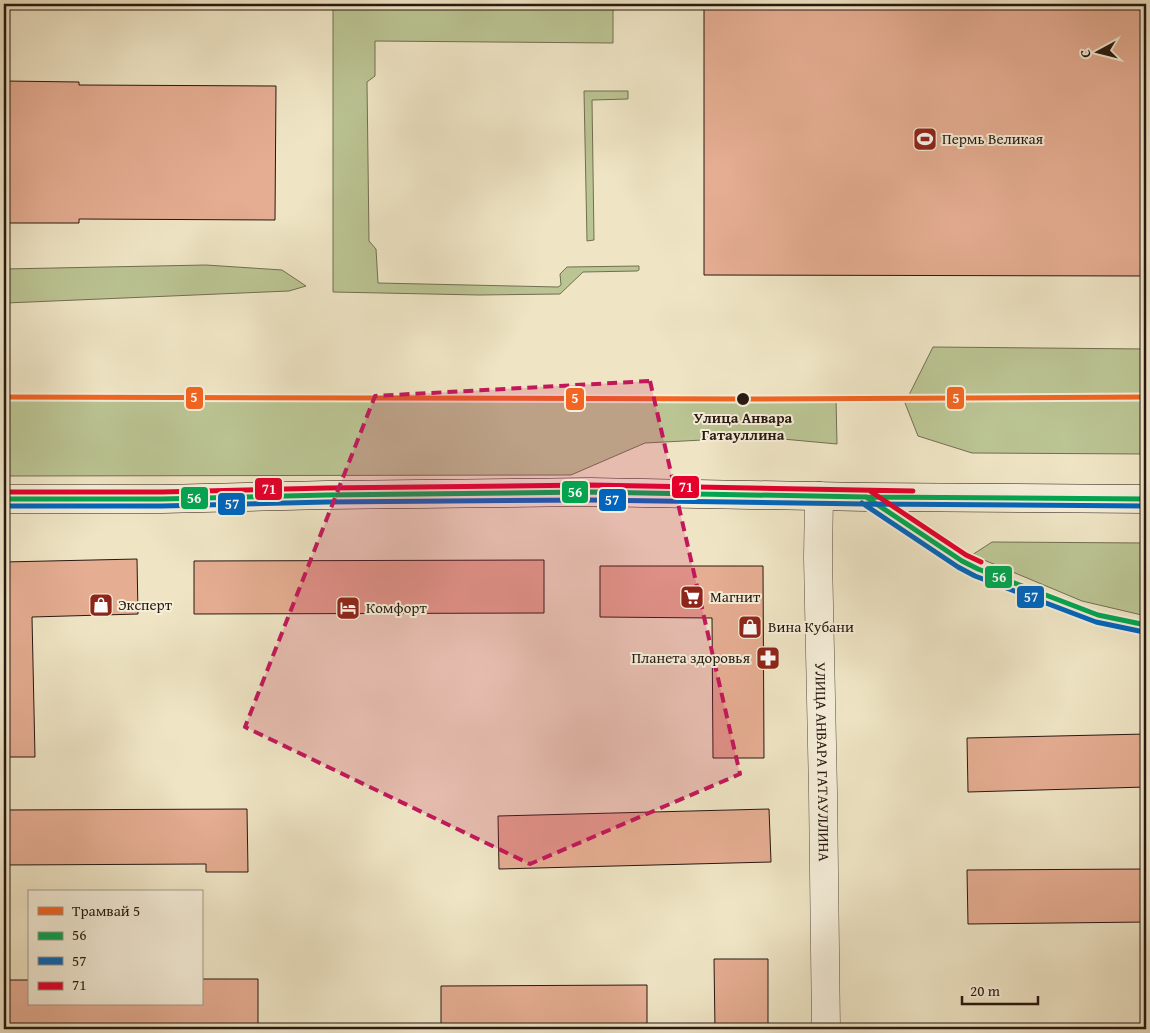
<svg xmlns="http://www.w3.org/2000/svg" width="1150" height="1033" font-family="'Gentium Book Plus',serif">
  <rect width="100%" height="100%" fill="#efe5c5"/>
  <filter id="stains"><feTurbulence type="fractalNoise" baseFrequency=".004" numOctaves="4"/><feColorMatrix values="0 0 0 0 .2 0 0 0 0 .09 0 0 0 0 .02 0 0 0 .5 -.17"/></filter>
  <radialGradient id="worn" r=".72"><stop offset=".6" stop-color="#630" stop-opacity="0"/><stop offset="1" stop-color="#630" stop-opacity=".3"/></radialGradient>
  <path fill="#bbc493" stroke="#726e52" d="M333 4H613V43L375 41V76L367 82 369 241 376 249 378 283 558 287 561 285 560 274 567 267 639 266V270L637 271 583 272 560 294 479 295 333 292Z
    M584 91H628V99L592 100 594 240 587 241Z
    M206 265 282 270 306 286 289 291 6 303 4 300V269Z
    M933 347 1146 349V454L972 453 918 436 905 403Z
    M836 398 837 444 761 437 645 443 571 475 4 476V400H565Z
    M992 542 1146 543V616L1082 601 972 555Z"/>
  <path fill="#e5ad92" stroke="#281811" d="M704 4H1146V276L704 275Z
    M4 81 79 82V85L276 86 275 220 79 219V223H4Z
    M137 559 138 614 32 617 35 757H4V562Z
    M544 560V613L194 614V561Z
    M600 566H763L764 758H713L712 618 600 617Z
    M1146 734V787L968 792 967 738Z
    M247 809 248 872H206V864L4 865V810Z
    M769 809 771 862 499 869 498 816Z
    M1146 869V922L968 924 967 870Z
    M714 959H768V1029H715Z
    M201 979H258V1029H4V980H29V1004H201Z
    M647 985V1029H441V986Z"/>
  <g fill="none" stroke-linecap="round" stroke-linejoin="round">
    <g stroke="#5a4b3e" stroke-width="29">
      <g id="tertiary">
        <path id="s1" d="M819 496 818 558 823 792 826 1029"/>
      </g>
    </g>
    <g stroke="#281811" stroke-width="29">
      <path id="secondary" d="M4 499H162L327 495 590 492 866 497 1146 499"/>
    </g>
    <use href="#tertiary" stroke="#f5eed9" stroke-width="28"/>
    <use href="#secondary" stroke="#f5eed9" stroke-width="28"/>
    <g stroke="#f5eed9" stroke-width="9">
      <path id="bus-1" d="M866 497 962 561 978 569 1098 615 1146 625
        M4 499H162L327 495 590 492 866 497 1146 499"/>
    </g>
    <g stroke="#f5eed9" stroke-width="9">
      <path id="bus-2" d="M862 503 958 567 975 576 1096 622 1144 632
        M4 506H162L327 502 590 500 866 504 1146 506"/>
    </g>
    <g stroke="#f5eed9" stroke-width="9">
      <path id="bus-3" d="M870 491 966 555 981 562
        M4 492H162L327 488 590 485 913 491"/>
    </g>
    <use href="#bus-1" stroke="#00a651" stroke-width="5"/>
    <use href="#bus-2" stroke="#0065bd" stroke-width="5"/>
    <use href="#bus-3" stroke="#e4002b" stroke-width="5"/>
    <g stroke="#f5eed9" stroke-width="9">
      <path id="tram-1" d="M4 397 743 399 1146 397"/>
    </g>
    <use href="#tram-1" stroke="#f26522" stroke-width="5"/>
  </g>
  <path fill="#c2185b" fill-opacity="0.2" stroke="#c2185b" stroke-width="4" stroke-dasharray="10 6" stroke-linejoin="round" d="M650 381 740 774 530 864 245 727 375 396Z"/>
  <defs>
    <g id="stadium-square" transform="scale(1.25)"><rect x="-9" y="-9" width="18" height="18" rx="4" fill="#8f2418" stroke="#f5eed9"/><path d="M0-5a6.5 5 0 1 0 0 10a6.5 5 0 1 0 0-10ZM-3.5-1.8h7v3.6h-7Z" fill="#fff"/></g>
    <g id="supermarket-square" transform="scale(1.25)"><rect x="-9" y="-9" width="18" height="18" rx="4" fill="#8f2418" stroke="#f5eed9"/><path d="M-6-5.5h2.5l.6 2H6L4.5 2H-2.5L-4.4-4H-6ZM-1.5 3.2a1.3 1.3 0 1 0 .1 0ZM3 3.2a1.3 1.3 0 1 0 .1 0Z" fill="#fff"/></g>
    <g id="shop-square" transform="scale(1.25)"><rect x="-9" y="-9" width="18" height="18" rx="4" fill="#8f2418" stroke="#f5eed9"/><path d="M-5-2.5h2.3a2.7 3.5 0 0 1 5.4 0H5L5.5 6h-11ZM-1.5-2.5h3a1.5 2.3 0 0 0-3 0Z" fill="#fff"/></g>
    <g id="hotel-square" transform="scale(1.25)"><rect x="-9" y="-9" width="18" height="18" rx="4" fill="#8f2418" stroke="#f5eed9"/><path d="M-6-4.5h1.5V1H6V5H4.5V3h-9V5H-6ZM-4 0a1.8 1.8 0 1 1 3.6 0ZM.5 0V-2.5h3Q6-2.5 6 0Z" fill="#fff"/></g>
    <g id="pharmacy-square" transform="scale(1.25)"><rect x="-9" y="-9" width="18" height="18" rx="4" fill="#8f2418" stroke="#f5eed9"/><path d="M-2-6h4v4h4v4h-4v4h-4v-4h-4v-4h4Z" fill="#fff"/></g>
  </defs>
  <g fill-rule="evenodd">
    <use href="#stadium-square" x="925" y="139"/>
    <use href="#supermarket-square" x="692" y="597"/>
    <use href="#shop-square" x="101" y="605"/>
    <use href="#hotel-square" x="348" y="608"/>
    <use href="#shop-square" x="750" y="627"/>
    <use href="#pharmacy-square" x="768" y="658"/>
  </g>
  <circle fill="#281811" stroke="#f5eed9" stroke-width="2" cx="743" cy="399" r="7"/>
  <g text-anchor="middle" stroke-width="4" stroke-linejoin="round" paint-order="stroke">
    <g font-size="15" fill="#281811" stroke="#f5eed9" text-anchor="start">
      <text x="942" y="144">Пермь Великая</text>
      <text x="710" y="602">Магнит</text>
      <text x="118" y="610">Эксперт</text>
      <text x="366" y="613">Комфорт</text>
      <text x="768" y="632">Вина Кубани</text>
      <text x="750" y="663" text-anchor="end">Планета здоровья</text>
    </g>
    <g font-size="15" font-weight="bold" fill="#281811" stroke="#f5eed9">
      <text x="743" y="423">Улица Анвара<tspan x="743" dy="17">Гатауллина</tspan></text>
    </g>
    <g font-size="15" fill="#281811" stroke="#f5eed9">
      <text dy="5" stroke="none"><textPath href="#s1" startOffset="266">УЛИЦА АНВАРА ГАТАУЛЛИНА</textPath></text>
    </g>
  </g>
  <g stroke="#f5eed9" stroke-width="2">
    <rect x="185" y="386" width="19" height="24" rx="5" fill="#f26522"/>
    <rect x="946" y="386" width="19" height="24" rx="5" fill="#f26522"/>
    <rect x="565" y="387" width="20" height="24" rx="5" fill="#f26522"/>
    <rect x="671" y="475" width="29" height="24" rx="5" fill="#e4002b"/>
    <rect x="254" y="477" width="29" height="24" rx="5" fill="#e4002b"/>
    <rect x="561" y="480" width="28" height="24" rx="5" fill="#00a651"/>
    <rect x="180" y="486" width="29" height="24" rx="5" fill="#00a651"/>
    <rect x="598" y="488" width="29" height="24" rx="5" fill="#0065bd"/>
    <rect x="217" y="492" width="29" height="24" rx="5" fill="#0065bd"/>
    <rect x="984" y="565" width="29" height="24" rx="5" fill="#00a651"/>
    <rect x="1016" y="585" width="29" height="24" rx="5" fill="#0065bd"/>
  </g>
  <g font-size="14" text-anchor="middle" font-weight="bold" fill="#fff">
    <text x="194" y="402">5</text>
    <text x="956" y="403">5</text>
    <text x="575" y="403">5</text>
    <text x="686" y="492">71</text>
    <text x="269" y="494">71</text>
    <text x="575" y="497">56</text>
    <text x="194" y="503">56</text>
    <text x="612" y="505">57</text>
    <text x="232" y="509">57</text>
    <text x="999" y="582">56</text>
    <text x="1031" y="602">57</text>
  </g>
  <rect width="1150" height="1033" fill="none" stroke="#efe5c5" stroke-width="20"/>
  <rect x="5" y="5" width="1140" height="1023" fill="none" stroke="#281811" stroke-width="2.5"/>
  <rect x="10" y="10" width="1130" height="1013" fill="none" stroke="#281811"/>
  <rect x="28" y="890" width="175" height="115" fill="#f5eed9" stroke="#a39889"/>
  <rect x="38" y="907" width="25" height="8" fill="#f26522" stroke="#a39889"/>
  <text x="72" y="916" font-size="15" fill="#281811">Трамвай 5</text>
  <rect x="38" y="932" width="25" height="8" fill="#00a651" stroke="#a39889"/>
  <text x="72" y="940" font-size="15" fill="#281811">56</text>
  <rect x="38" y="957" width="25" height="8" fill="#0065bd" stroke="#a39889"/>
  <text x="72" y="966" font-size="15" fill="#281811">57</text>
  <rect x="38" y="982" width="25" height="8" fill="#e4002b" stroke="#a39889"/>
  <text x="72" y="990" font-size="15" fill="#281811">71</text>
  <g transform="translate(1098 52) rotate(263)" stroke="#f5eed9" stroke-width="4" paint-order="stroke">
  <path d="M0-4L9 19L0 12L-9 19Z" fill="#281811"/>
  <text y="-8" font-size="14" font-weight="bold" text-anchor="middle" fill="#281811">С</text>
  </g>
  <path d="M962 996v8h76v-8" fill="none" stroke="#281811" stroke-width="2.5"/>
  <text x="970" y="996" font-size="15" fill="#281811" stroke="#f5eed9" stroke-width="4" paint-order="stroke">20 m</text>
  <rect width="100%" height="100%" filter="url(#stains)"/>
  <rect width="100%" height="100%" fill="url(#worn)"/>
</svg>
